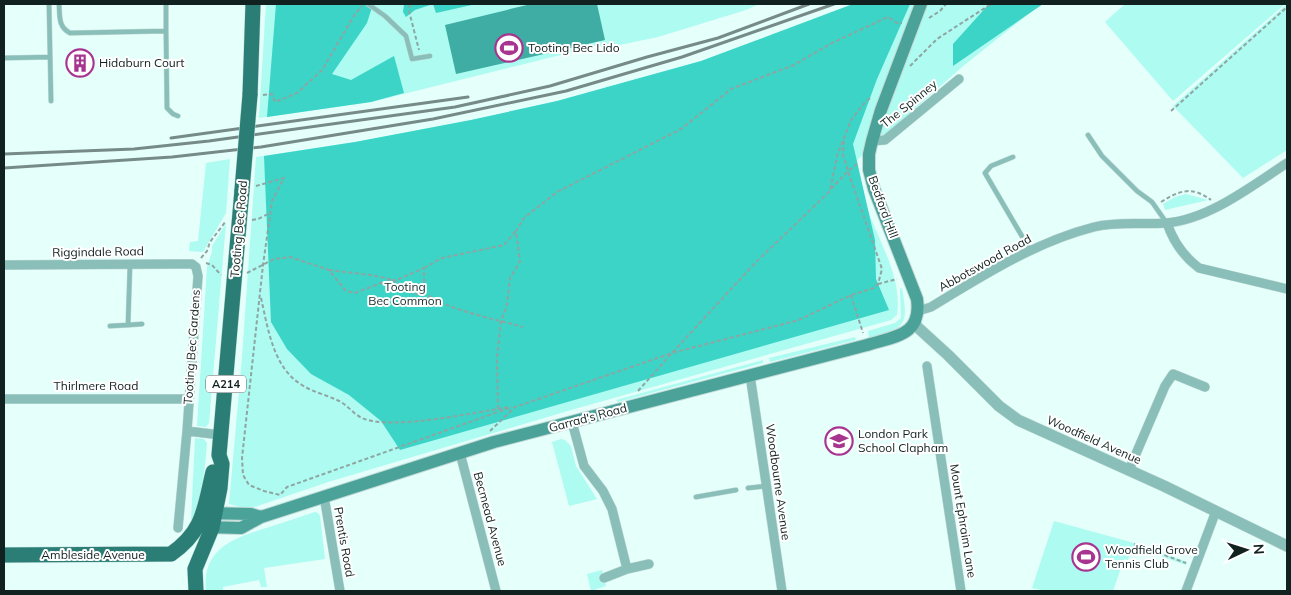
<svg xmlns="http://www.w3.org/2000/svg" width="1291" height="595" font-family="Mulish,sans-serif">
  <rect width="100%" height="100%" fill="#e5fffb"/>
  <path fill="#adfbf1" d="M266 4H759L746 10 658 37 610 47 597 46 371 102 259 118Z
    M853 4H1041L962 67 856 161C859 174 860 187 864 199 875 236 903 275 897 315L891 320 571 410 328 482 249 509 229 504 242 357 256 157 355 142 471 120 557 101 701 61Z
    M1125 4H1285L1173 101 1105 22Z
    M1287 4V150L1243 178 1173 106Z
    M230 159 226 213 203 252 189 251 190 242 198 241 206 163Z
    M1186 194 1208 200 1165 210 1163 204 1175 197Z
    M226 223 209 423 206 427 197 426 207 267 212 252V246Z
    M902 288C909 328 905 326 869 338L868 331 895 323 901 318 900 289Z
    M855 337 856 340 770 362 769 358Z
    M763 360V363L618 402 616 400Z
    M195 438 204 439 207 443C205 469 202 497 191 522Z
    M561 439 565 440 571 446 576 466 597 499 569 506 552 442Z
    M315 512 318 513 320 516 325 559 264 568 267 587H261L259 580 223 587V591H206C202 549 232 539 266 528 283 523 299 517 315 512Z
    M1054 521 1134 543 1187 562 1186 565 1133 546 1128 560 1124 559 1113 591H1045L1032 588Z
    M602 570 606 586 591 591 587 574Z"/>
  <path fill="#3bd4c7" d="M276 4H373L367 23 332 74 351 80 394 56 404 93 371 102 267 117Z
    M404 4H476L436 13 433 4 415 10 406 17 403 12Z
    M853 4H910L877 79 853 144 875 240 876 279 889 310 400 450 381 421 349 395 311 374 287 349 271 322 264 156 355 142 471 120 557 101 701 61Z
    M989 4H1043L953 66V44Z"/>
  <path fill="#3fada3" d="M531 4H597L605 40 456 74 445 25Z"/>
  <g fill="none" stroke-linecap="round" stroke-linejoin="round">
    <g stroke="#c3dbd8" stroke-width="5.5">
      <path id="service" d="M49 4 51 101
        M59 4C60 16 58 27 70 33L166 31V4
        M368 4 385 16 406 36 412 59 430 56
        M166 31 167 108 173 114 178 116
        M4 58 50 57
        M1088 135 1102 156 1137 191 1152 202 1166 222
        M1013 157 991 166 985 173 1030 250
        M128 325 142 324
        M110 326 128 325 130 265
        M748 488 766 486
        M696 497 736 490"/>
    </g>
    <g stroke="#c3dbd8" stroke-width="10">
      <path id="minor" d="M872 141 885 140 959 79
        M1167 223C1173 241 1183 256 1199 268L1287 289
        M4 265 177 264H192L196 267 198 276 187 431 178 528
        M918 311 931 307C982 276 1035 242 1094 227 1119 221 1141 225 1166 223 1208 220 1252 186 1287 163
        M927 366 961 591
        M750 375 782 591
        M4 399H188
        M572 422 584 466 603 491 612 509 627 569
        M187 431 221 435
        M460 453 496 591
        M1129 470 1165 386 1173 374 1205 387
        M324 496 340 591
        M604 578 627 569 649 564
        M1186 591 1216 511"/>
    </g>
    <g stroke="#c3dbd8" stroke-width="12">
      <path id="tertiary" d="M914 324 948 355 999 406 1018 420 1164 486 1287 546"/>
    </g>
    <g stroke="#c3dbd8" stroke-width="14">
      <path id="secondary" d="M206 513 251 514 261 517
        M203 527 241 528 261 517 494 442 867 345C895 336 922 336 917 299L874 189 869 170V154L872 141 881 110 921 4"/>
    </g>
    <g stroke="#c3dbd8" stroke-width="16">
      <path id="trunk" d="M250 95 253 4
        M4 555 171 554C204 531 204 509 213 472
        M196 591 195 569 212 528 220 488 222 464 219 455 242 190"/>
    </g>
    <path stroke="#8ea5a2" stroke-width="2" stroke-dasharray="4 2.5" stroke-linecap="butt" d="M410 4 409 11 419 50
      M929 18 940 11 946 4
      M910 66 937 39 991 4
      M263 95 272 94 275 102 297 93 322 70 355 14 362 6
      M1171 111 1287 7
      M256 186 284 178 272 201 263 265 242 458 243 475 249 485 264 491 280 495 287 487 512 407
      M831 189 848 171 857 164
      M1161 202C1180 190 1192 186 1211 200
      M252 220 258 219 270 213
      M201 258 207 251 210 242 226 221
      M206 263 212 265 221 275
      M424 268 442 258 504 245 516 231
      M329 270C349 273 374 274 392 280 405 284 407 297 423 293
      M247 273 274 259 290 257 329 270 346 291 355 293 381 283 399 279 424 268V293C450 311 492 318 523 327
      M878 284 897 279
      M851 295 863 333
      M261 298C268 328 273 368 302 385 313 392 326 395 337 400 347 404 353 414 362 418 392 431 475 412 510 407
      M638 391 672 353 799 320 851 295 874 288 878 284 882 269 848 171 843 154 844 139
      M498 409 497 357 501 321 507 305 510 278 520 262 516 231 524 218 557 192 681 129 731 89 794 65 832 43 888 17 897 23H902
      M490 431 515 407 672 353 756 262 830 191 837 156 851 120 866 101 872 97
      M1134 544 1186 563"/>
    <use href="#service" stroke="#8abfb9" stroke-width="4.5"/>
    <use href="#minor" stroke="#8abfb9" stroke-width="9"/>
    <use href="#tertiary" stroke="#8abfb9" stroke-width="11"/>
    <use href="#secondary" stroke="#4ba299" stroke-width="12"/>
    <use href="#trunk" stroke="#2a7e76" stroke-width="15"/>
    <path stroke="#768b88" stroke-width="3" d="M171 138 468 97
      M4 154 134 149 209 141 455 107 550 86 647 57 718 38 809 4
      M4 168 172 157 261 147 433 119 566 91 682 57 834 4"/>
    <g stroke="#c3dbd8" stroke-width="16" stroke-linecap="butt">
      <path id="trunk-bridge" d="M242 190 250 95"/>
    </g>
    <use href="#trunk-bridge" stroke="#2a7e76" stroke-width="15"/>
  </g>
  <defs>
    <g id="stadium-ring" transform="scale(1.4375)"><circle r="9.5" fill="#fff" stroke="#a73590" stroke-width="1.5"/><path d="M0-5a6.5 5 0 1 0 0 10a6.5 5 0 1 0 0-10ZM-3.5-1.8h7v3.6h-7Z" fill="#a73590"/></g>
    <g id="building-ring" transform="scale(1.4375)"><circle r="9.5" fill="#fff" stroke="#a73590" stroke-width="1.5"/><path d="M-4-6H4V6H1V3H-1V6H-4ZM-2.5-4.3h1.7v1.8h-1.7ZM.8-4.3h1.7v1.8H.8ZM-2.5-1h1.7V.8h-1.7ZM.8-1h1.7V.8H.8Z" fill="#a73590"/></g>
    <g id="school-ring" transform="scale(1.4375)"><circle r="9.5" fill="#fff" stroke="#a73590" stroke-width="1.5"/><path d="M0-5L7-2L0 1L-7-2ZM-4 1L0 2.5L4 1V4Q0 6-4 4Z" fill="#a73590"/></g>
  </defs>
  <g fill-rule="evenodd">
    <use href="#stadium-ring" x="509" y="48"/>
    <use href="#building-ring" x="80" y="63"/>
    <use href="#school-ring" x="839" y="441"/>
    <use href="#stadium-ring" x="1086" y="557"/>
  </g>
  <g text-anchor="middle" stroke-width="4" stroke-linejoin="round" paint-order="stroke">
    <rect fill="#fff" stroke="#586462" stroke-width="1" x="206" y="375.5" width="40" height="17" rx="4"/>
    <g font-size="11" font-weight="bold" fill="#10211f">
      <text x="226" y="388">A214</text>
    </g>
    <g font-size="12" fill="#10211f" stroke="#fff" text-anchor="start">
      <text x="528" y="52">Tooting Bec Lido</text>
      <text x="99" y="67">Hidaburn Court</text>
      <text x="858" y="438">London Park<tspan x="858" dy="14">School Clapham</tspan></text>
      <text x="1105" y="554">Woodfield Grove<tspan x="1105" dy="14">Tennis Club</tspan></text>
    </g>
    <g font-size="12" fill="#10211f" stroke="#fff">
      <text transform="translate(909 104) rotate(-39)" y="4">The Spinney</text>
      <text transform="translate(883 207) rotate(70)" y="4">Bedford Hill</text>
      <text transform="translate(239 229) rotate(-85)" y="4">Tooting Bec Road</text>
      <text transform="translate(98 252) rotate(-1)" y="4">Riggindale Road</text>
      <text transform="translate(985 263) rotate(-29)" y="4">Abbotswood Road</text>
      <text transform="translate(192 347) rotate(-86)" y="4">Tooting Bec Gardens</text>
      <text x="96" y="390">Thirlmere Road</text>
      <text transform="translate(588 418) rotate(-15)" y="4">Garrad's Road</text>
      <text transform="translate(1094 440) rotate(24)" y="4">Woodfield Avenue</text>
      <text transform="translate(778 482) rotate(82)" y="4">Woodbourne Avenue</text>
      <text transform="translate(490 519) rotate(75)" y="4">Becmead Avenue</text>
      <text transform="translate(963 521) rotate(81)" y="4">Mount Ephraim Lane</text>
      <text transform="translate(344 542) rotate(80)" y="4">Prentis Road</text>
      <text x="93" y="559">Ambleside Avenue</text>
    </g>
    <g font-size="12" fill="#162e2c" stroke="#fff">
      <text x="405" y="291">Tooting<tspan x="405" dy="14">Bec Common</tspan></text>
    </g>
  </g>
  <rect width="1291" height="595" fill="none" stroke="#10211f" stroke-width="10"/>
  <g transform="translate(1246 550) rotate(86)" stroke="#ffffff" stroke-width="4" paint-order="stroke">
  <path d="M0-4L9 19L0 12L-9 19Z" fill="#10211f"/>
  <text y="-8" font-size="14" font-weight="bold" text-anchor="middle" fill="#10211f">N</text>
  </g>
</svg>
